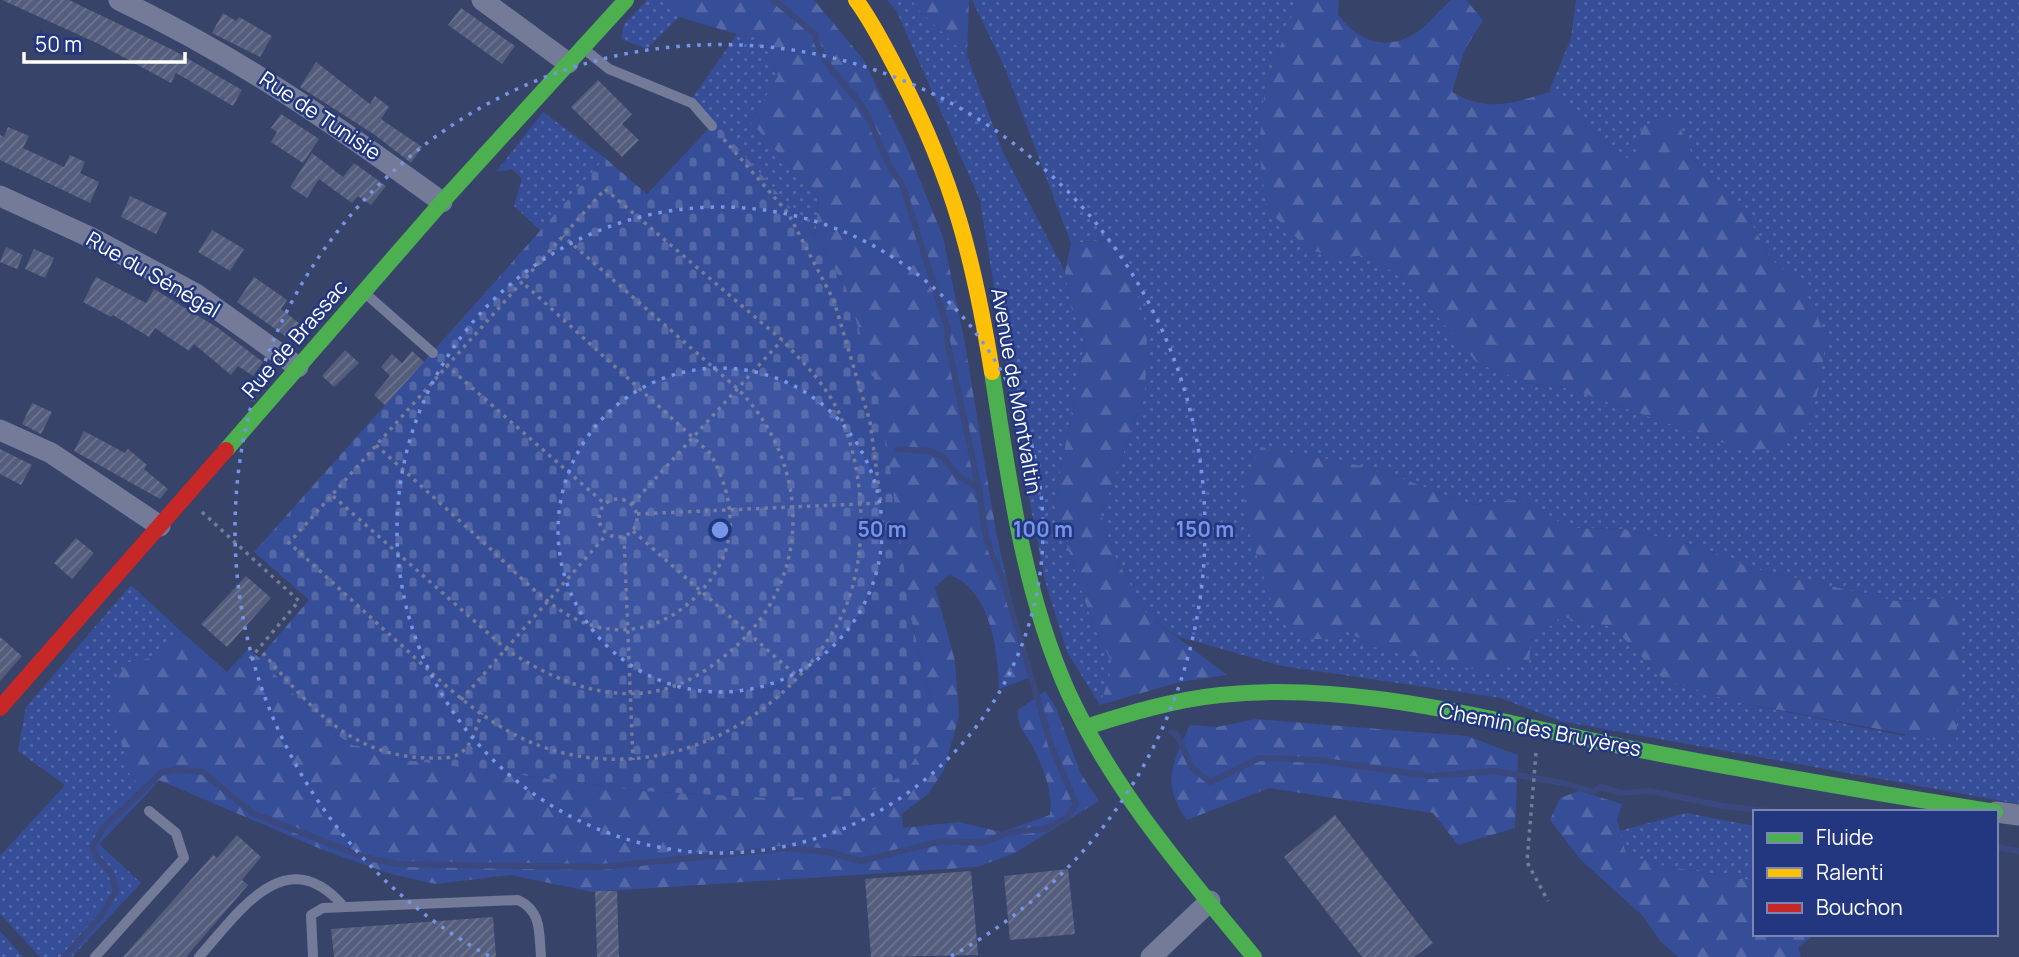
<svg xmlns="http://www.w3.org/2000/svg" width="2019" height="957" font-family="Manrope,sans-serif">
  <defs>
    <pattern id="grass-dots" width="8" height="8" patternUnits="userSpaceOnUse" patternTransform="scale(1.75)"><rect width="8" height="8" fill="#364d97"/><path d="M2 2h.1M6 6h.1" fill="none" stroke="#5468a7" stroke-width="1.8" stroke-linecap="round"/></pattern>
    <pattern id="forest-firs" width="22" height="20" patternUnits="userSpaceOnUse" patternTransform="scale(1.75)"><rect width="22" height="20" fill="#364d97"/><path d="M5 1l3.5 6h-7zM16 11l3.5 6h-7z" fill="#5468a7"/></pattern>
    <pattern id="cemetery-stones" width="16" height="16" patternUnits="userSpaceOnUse" patternTransform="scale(1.75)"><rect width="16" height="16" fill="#364d97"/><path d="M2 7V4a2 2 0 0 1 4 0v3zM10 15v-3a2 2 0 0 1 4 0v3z" fill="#5468a7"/></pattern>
    <pattern id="building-hatch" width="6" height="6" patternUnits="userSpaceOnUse" patternTransform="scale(1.75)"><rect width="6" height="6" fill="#545d7c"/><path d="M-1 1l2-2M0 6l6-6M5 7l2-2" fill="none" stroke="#6e7590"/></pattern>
  </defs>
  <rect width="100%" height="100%" fill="#38436a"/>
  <path fill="url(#grass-dots)" fill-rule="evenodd" d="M647 0H666L679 17 647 49 621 39 624 24Z
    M887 0H912L917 8 967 56 1003 152 1065 272 1071 307 1085 340 1054 505 1093 625 1113 665 1100 705 1067 652 1045 581 1021 456 980 200 896 10Z
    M972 0H1298L1265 86 1259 147 1337 258 1368 255 1410 284 1477 363 1530 383 1571 389 1746 451 1805 290 1770 258 1754 228 1727 191 1695 161 1675 116 1637 154 1625 159C1598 138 1577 112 1549 92L1571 38 1576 0H2019V804L1560 721 1501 698 1282 666 1176 636 1146 614 1114 554 1101 515 1145 393 1106 240 1071 243 1005 68ZM1261 447 1378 469 1470 505 1522 499 1569 528 1624 529 1697 546 1752 568 1896 601 1953 598 1905 736 1732 701 1663 679 1613 627 1561 617 1531 641 1374 647 1347 631 1258 559 1244 515Z
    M737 34 762 38 778 76 751 122 819 199 815 236 693 97Z
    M543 112 605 158 541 231 514 206 522 179 512 169 496 172Z
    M131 585 183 633C167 655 151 659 125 663L116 726 127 753V770L147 794 99 844 141 883 72 957H40L0 914V856L65 785 18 751 26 707Z
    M1686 813 1755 826V881L1664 866 1625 854 1619 831Z
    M0 931 23 957H0Z"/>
  <path fill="url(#forest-firs)" d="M666 0H814L863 59 906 146 943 237 965 344 996 532 1016 620 1034 676 999 689C998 651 991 589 949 575L935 587 955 661 959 716 944 770 928 794 902 814 903 828 959 822 1001 832 1050 815C1053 791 1043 767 1032 745 1024 732 1017 726 1018 710L1045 691 1056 708 1081 774 1099 801 1013 854 977 867 592 892 511 875 436 884 391 874 323 850 159 780 147 794 127 770C127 745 107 720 112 694 114 684 121 673 125 663 151 659 167 655 183 633L227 672 248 649 392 758 643 791 773 798 931 702 911 619 846 288 815 236 819 199 751 122 778 76 762 38 737 34 679 17Z
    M912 0H969L967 56 917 8Z
    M1298 0H1339L1338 14C1356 40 1384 52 1414 34 1427 27 1439 10 1451 0H1466L1483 20 1465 49 1452 92C1486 113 1514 103 1549 92 1577 112 1598 138 1625 159L1637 153 1642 126 1675 116 1695 161 1727 191 1754 228 1770 258 1805 290 1826 337 1820 383 1809 425 1772 448 1746 451 1571 389 1530 383 1477 363 1410 284 1368 255 1337 258 1308 249 1266 208 1259 147 1265 86Z
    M1106 240 1132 273 1147 330 1145 393 1101 515 1114 554 1146 614 1227 675 1180 682 1100 705 1113 665 1093 625 1054 505 1085 340 1071 307 1065 272 1071 243Z
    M1261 447 1378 469 1470 505 1522 499 1569 528 1624 529 1697 546 1752 568 1896 601 1953 598 1962 624 1956 744 1732 701 1663 679 1613 627 1561 617 1531 641 1529 663 1486 672 1374 647 1347 631 1329 639H1301L1273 607 1244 515 1245 479Z
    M1256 719 1467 736 1518 755 1515 828 1458 845 1433 813 1269 788 1187 820C1160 783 1173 762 1190 725L1217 727Z
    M1579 791 1622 804 1617 819 1626 854 1664 866 1755 881V934H1816L1798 947 1801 957H1678L1660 941 1643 916 1581 860 1550 820 1560 798Z"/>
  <path fill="url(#cemetery-stones)" d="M715 122 815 236 846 288 880 397 911 619 931 702 923 745 905 775 859 796 773 798 643 791 392 758 352 745 323 725 259 658 309 600 254 552 605 158 647 194Z"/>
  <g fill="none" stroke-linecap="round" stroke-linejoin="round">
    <path stroke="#3a487d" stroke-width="6" d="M898 449 929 451 943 457 957 475 979 489
      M1171 732 1177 735 1192 768 1210 782 1260 758 1318 760 1430 776 1495 771 1568 784 1593 792 1600 787 1621 793 1650 791 1723 806 1777 812
      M1996 847 2019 851
      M64 957 101 916 116 891 111 873 96 856 93 847 102 829 161 773 178 769 203 772 252 813 363 857 397 864 601 867 791 848 828 852 861 861 942 841 982 843 1010 832 1045 829 1067 818 1076 804 1051 745 1004 583 986 538 979 489 947 340 948 330 902 184C881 160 877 127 859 102 842 80 820 63 815 34L774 0"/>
  </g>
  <path fill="url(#building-hatch)" d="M2 0H69L173 50 242 90 233 106 176 73 171 83 99 44Z
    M461 8 515 46 502 64 448 25Z
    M223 13 236 21 239 17 272 36 260 57 212 33Z
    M316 62 370 104 375 96 389 107 381 119 422 147 411 163 375 135 300 87Z
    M598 80 632 114 622 124 639 140 622 157 571 107Z
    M281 114 319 139 303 163 271 142 277 132 271 128Z
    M8 127 29 136 23 148 64 167 70 155 85 162 80 173 99 182 90 203 0 160V135L4 137Z
    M312 153 343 177 354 163 386 186 371 205 358 196 352 203 319 179 307 198 290 187Z
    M130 196 167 213 156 234 121 217Z
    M212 230 244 249 230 271 198 252Z
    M6 247 23 255 17 269 0 262Z
    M34 249 54 258 45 278 25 269Z
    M96 277 146 303 154 289 218 328 263 362 253 376 238 366 231 375 194 344 189 351 155 328 149 337 113 315 111 317 83 302Z
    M254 277 287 300 281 309 299 323 288 338 237 302Z
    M345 350 359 363 334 387 322 376Z
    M412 351 424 362 385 405 374 395 390 376 381 367 392 354 402 363Z
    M32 403 52 412 41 434 22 424Z
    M84 431 125 453 128 449 147 465 144 469 168 489 160 499 74 451Z
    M0 449 32 465 21 485 0 474Z
    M76 538 94 553 72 579 54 563Z
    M246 576 271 598 227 647 201 624Z
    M0 637 22 656 0 681Z
    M1335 815 1433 943 1414 957H1362L1284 857Z
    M237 835 261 857 242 880 248 885 186 957H123L213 855 217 858Z
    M1068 869 1075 934 1010 940 1004 876Z
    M971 871 978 955 871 957 865 879Z
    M595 891H617L619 957H597Z
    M493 917 496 957H334L331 929Z"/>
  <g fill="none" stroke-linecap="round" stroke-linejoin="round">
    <path stroke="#737b99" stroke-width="3.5" stroke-dasharray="3.5 5" stroke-linecap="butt" d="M605 189 782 340C805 364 830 389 842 420 868 483 870 576 831 635 771 729 659 783 549 749 489 730 444 684 399 643 362 610 326 576 289 543Z
      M446 365 605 504
      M376 445C412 478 448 510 483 542 510 566 537 597 568 615 624 647 682 624 715 573 740 534 731 491 710 453L522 282
      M333 496 506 649C550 679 606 703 661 690 688 684 714 666 734 648 814 577 810 463 738 389L563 236
      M599 518a19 19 0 1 1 38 0a19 19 0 1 1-38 0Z
      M632 504 782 340
      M202 512 299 601 248 661
      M637 514 881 503 870 422 834 301 788 213 721 136
      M633 531 798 677
      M624 537 633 760
      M263 653C311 708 352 758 432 758 445 758 457 759 466 748 474 739 477 724 482 713
      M461 700 607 534
      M1536 753 1527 862 1548 901"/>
    <path stroke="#737b99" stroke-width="10" d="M584 49 609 69 692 103 712 126
      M366 294 433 353
      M95 957 184 858 176 833 149 811
      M199 957C239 912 286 839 344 907
      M313 957 311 915 323 908 518 900C542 911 539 933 541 957"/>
    <path stroke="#737b99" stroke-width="21" d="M119 0C241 58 334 124 442 202
      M482 0 568 63
      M0 196 92 238 196 294 298 367
      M0 430 51 453 160 526
      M1996 812 2019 815
      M1151 957 1210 901"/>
    <path stroke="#4caf50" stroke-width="16" d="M992 372C1009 480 1023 591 1068 692 1113 790 1186 874 1254 957
      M226 450 442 202 626 0
      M1086 727C1130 713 1173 700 1220 695 1358 680 1500 723 1634 749 1754 772 1874 793 1995 812"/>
    <path stroke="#ffc107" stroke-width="16" d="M856 0C874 24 887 52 901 78 953 179 974 260 992 372"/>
    <path stroke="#c62828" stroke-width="16" d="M0 708 226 450"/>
  </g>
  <circle cx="720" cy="530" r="162" fill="#7795e8" fill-opacity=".12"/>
  <g fill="none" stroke="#7795e8" stroke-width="3.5" stroke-dasharray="3.5 7">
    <circle cx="720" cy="530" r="162"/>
    <circle cx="720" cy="530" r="323"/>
    <path d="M489 956A485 485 0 1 1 951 956"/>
  </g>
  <g text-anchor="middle" stroke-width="5" stroke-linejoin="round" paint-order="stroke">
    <g font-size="21" fill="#fff" stroke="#223780">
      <text transform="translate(320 116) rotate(34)" y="7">Rue de Tunisie</text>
      <text transform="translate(153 275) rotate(30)" y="7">Rue du Sénégal</text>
      <text transform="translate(295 339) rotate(-49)" y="7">Rue de Brassac</text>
      <text transform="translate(1016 391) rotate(80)" y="7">Avenue de Montvaltin</text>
      <text transform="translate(1540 730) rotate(11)" y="7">Chemin des Bruyères</text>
    </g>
  </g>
  <circle cx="720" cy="530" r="10" fill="#7795e8" stroke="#223780" stroke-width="3.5"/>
  <g font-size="21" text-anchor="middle" font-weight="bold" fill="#7795e8" stroke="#223780" stroke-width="5" stroke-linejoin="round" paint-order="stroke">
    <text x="882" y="537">50 m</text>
    <text x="1043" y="537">100 m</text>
    <text x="1205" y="537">150 m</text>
  </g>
  <rect x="1753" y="810" width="245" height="126" fill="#223780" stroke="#7a87b3" stroke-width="2"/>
  <rect x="1767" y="833" width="35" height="10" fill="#4caf50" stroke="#7a87b3" stroke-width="2"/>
  <text x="1816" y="845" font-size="21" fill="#ffffff">Fluide</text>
  <rect x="1767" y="868" width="35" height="10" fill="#ffc107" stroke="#7a87b3" stroke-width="2"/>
  <text x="1816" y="880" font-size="21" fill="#ffffff">Ralenti</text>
  <rect x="1767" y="903" width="35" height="10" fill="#c62828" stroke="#7a87b3" stroke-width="2"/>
  <text x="1816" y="915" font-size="21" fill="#ffffff">Bouchon</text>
  <path d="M24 52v10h161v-10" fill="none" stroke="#ffffff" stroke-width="3.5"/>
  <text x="35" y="52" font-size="21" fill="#ffffff" stroke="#223780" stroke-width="5" paint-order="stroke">50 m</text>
</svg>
